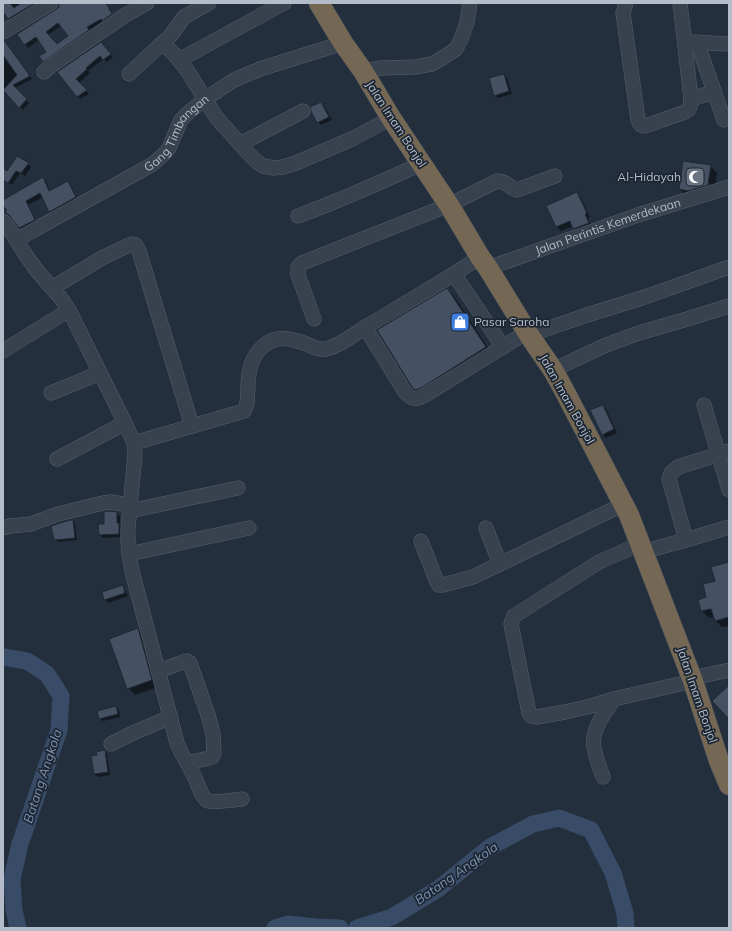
<svg xmlns="http://www.w3.org/2000/svg" width="732" height="931" font-family="Mulish,sans-serif">
  <rect width="100%" height="100%" fill="#242f3e"/>
  <path fill="#0007" fill-rule="evenodd" d="M3 3H42L12 22 6 15 3 18Z
    M60 3H106L114 17 89 31 91 33 47 64 44 61 48 52 39 40 28 48 18 34 60 7ZM61 26 69 36 57 45 48 35Z
    M101 43 113 57 107 62 104 59 88 71 90 73 79 83 89 94 80 99 58 72Z
    M3 48H10L32 79 15 88 29 103 23 110 3 88Z
    M504 75 507 78 512 94 498 98 495 95Z
    M321 103 324 106 332 120 321 125 318 122Z
    M18 157 28 164 31 167 25 176 20 173 12 185 3 180V169L7 172Z
    M710 166 717 173 715 191 686 196 680 189Z
    M43 178 46 181 50 192 68 182 71 185 78 200 53 214 50 211 43 197 28 205 37 223 23 231 12 217 6 212 8 211 3 205V201Z
    M577 194 581 198 590 217 588 218 592 227 578 232 574 228 573 226 561 231 557 227 548 206Z
    M447 289 454 296 492 354 419 393 412 386Z
    M602 406 606 409 617 433 606 438 602 434Z
    M116 513 120 516V524L122 527V537L103 538 100 535 105 524Z
    M73 521 75 524 77 540 58 542 55 539Z
    M729 563V626L722 627 716 621 714 616 709 618 702 611 699 600 708 598 716 581Z
    M122 586 125 590 128 596 108 603 105 599Z
    M138 630 145 636 158 687 135 695 128 688Z
    M115 707 119 710 120 717 103 721 99 718Z
    M104 752 107 754 110 775 98 777 95 774 92 757 98 756Z"/>
  <g fill="none" stroke-linecap="round" stroke-linejoin="round">
    <path stroke="#394c67" stroke-width="17" d="M3 657 27 661 47 674 61 696 59 730 20 844 12 879 14 910 18 928
      M275 928 288 924 316 927 340 928
      M357 928 392 917 438 889 490 847 533 824 559 818 591 830 613 873 625 913 626 928"/>
  </g>
  <path fill="#455162" stroke="#1f2835" fill-rule="evenodd" d="M3 3H10L14 8 21 3H35L8 19 3 12Z
    M59 3H106L112 14 102 21 101 19 87 27 89 30 43 62 39 56 46 52 36 37 24 45 17 34 55 10 59 7ZM58 23 68 36 57 44 46 32Z
    M3 40H4L30 76 13 85 27 99 19 108 3 90 17 75 3 55Z
    M101 42 111 54 103 60 100 56 86 68 87 69 76 79 87 90 77 97 57 72Z
    M504 74 509 91 494 96 489 78Z
    M321 102 329 117 317 123 311 111 310 107Z
    M17 156 29 163 21 173 16 171 8 183 3 180V168L7 171Z
    M683 161 711 165 708 185 688 191 679 189Z
    M43 177 49 191 68 181 76 197 49 212 40 193 26 201 35 220 19 228 9 215 5 212 7 210 3 206V200Z
    M577 192 587 213 585 214 589 223 573 229 570 221 556 227 546 206Z
    M447 288 486 347 421 388 415 390 412 387 377 330Z
    M603 405 614 429 602 435 590 410Z
    M110 511 117 512V523H119V534L99 535 98 524H104V512Z
    M70 520H73L75 538 54 540 51 526Z
    M729 562V617L715 621 711 609 701 611 698 600 706 597 703 584 715 581 711 567Z
    M123 585 125 593 104 600 102 592Z
    M138 628 152 680 127 689 109 639Z
    M729 685V719L712 701Z
    M116 706 118 714 99 719 97 711Z
    M105 750 108 772 94 774 91 756 97 755 96 752Z"/>
  <g fill="none" stroke-linecap="round" stroke-linejoin="round">
    <g stroke="#565f6c" stroke-width="15">
      <g id="minor">
        <path d="M626 3 623 13 638 120 640 124 643 126 648 125 685 112C691 109 690 106 691 99L680 3"/>
        <path d="M3 32 51 3"/>
        <path d="M688 42 729 44"/>
        <path d="M697 42 724 120"/>
        <path d="M163 43 173 53 187 70 216 117 249 154 257 162 263 166 274 168 283 167 296 163 354 138 391 118"/>
        <path d="M179 60 284 3"/>
        <path d="M363 71 381 68 415 67 432 64 444 57 456 49 462 37 467 22 470 3"/>
        <path d="M44 72 52 65 124 16 147 3"/>
        <path d="M129 74 171 35 184 17 209 3"/>
        <path d="M691 99 714 92"/>
        <path d="M240 144 303 111"/>
        <path d="M298 216C340 201 381 182 421 164"/>
        <path d="M3 221 9 228 25 254 38 272 60 297 69 310 125 423 134 443 135 455 128 528C127 543 129 556 132 571L177 743C181 754 188 763 193 774 197 780 201 798 208 801 214 803 234 800 242 799"/>
        <path id="s1" d="M16 240 153 164 164 154 169 148 181 120 188 113 205 99 234 80 260 69 343 43"/>
        <path id="s2" d="M488 268 638 215 729 187"/>
        <path d="M454 274 503 347"/>
        <path d="M52 288 102 258 129 245 132 244 136 245 139 251 192 426"/>
        <path d="M314 319 298 275V267L302 263 449 205 497 181C506 180 509 188 517 190L555 176"/>
        <path d="M365 327 405 392C413 400 415 400 425 395L527 332"/>
        <path d="M529 335 587 315 645 297 729 267"/>
        <path d="M3 351 69 310"/>
        <path d="M553 370 606 345 639 333 684 320 729 306"/>
        <path d="M51 393 100 373"/>
        <path d="M704 405 729 490"/>
        <path d="M134 443 244 411C249 404 247 395 248 387 248 372 252 354 266 344 279 334 295 340 309 345 315 348 320 350 326 349 342 345 355 333 369 325 406 303 444 281 480 257"/>
        <path d="M57 459 125 423"/>
        <path d="M129 511 238 488"/>
        <path d="M3 528 10 526 31 524 58 514 103 503 110 502 130 505"/>
        <path d="M486 528 500 564"/>
        <path d="M686 540 669 479 671 473 678 467 729 451"/>
        <path d="M421 541 437 582 439 585H443L473 577 624 504"/>
        <path d="M640 544 599 562 514 616 511 624 529 713 531 716 537 717 565 712 591 706 614 699 693 681 702 676 729 670"/>
        <path d="M644 553 653 549 686 540 729 527"/>
        <path d="M129 554 249 528"/>
        <path d="M159 671 183 662 187 661 190 663 208 715 213 734 214 754 212 757 209 758 187 763"/>
        <path d="M111 744 133 733 171 717"/>
        <path d="M603 777C600 768 595 756 594 747 591 730 605 712 614 699"/>
      </g>
    </g>
    <g stroke="#434c59" stroke-width="21">
      <path id="highway" d="M319 3 343 43 363 71 391 118 449 205 480 257 488 268 529 335 553 370 565 392 629 515 693 681 719 761 729 785"/>
    </g>
    <use href="#minor" stroke="#38414e" stroke-width="14"/>
    <use href="#highway" stroke="#746855" stroke-width="20"/>
  </g>
  <defs>
    <g id="mosque-square" transform="scale(1)"><rect x="-9" y="-9" width="18" height="18" rx="4" fill="#6b7280" stroke="#1d2633"/><path d="M3.5-4.9A6 6 0 1 0 3.5 4.9A5 5 0 1 1 3.5-4.9Z" fill="#fff"/></g>
    <g id="shop-square" transform="scale(1)"><rect x="-9" y="-9" width="18" height="18" rx="4" fill="#3f7fe0" stroke="#1d2633"/><path d="M-5-2.5h2.3a2.7 3.5 0 0 1 5.4 0H5L5.5 6h-11ZM-1.5-2.5h3a1.5 2.3 0 0 0-3 0Z" fill="#fff"/></g>
  </defs>
  <g fill-rule="evenodd">
    <use href="#mosque-square" x="695" y="177"/>
    <use href="#shop-square" x="460" y="322"/>
  </g>
  <g text-anchor="middle" stroke-width="3.5" stroke-linejoin="round" paint-order="stroke">
    <g font-size="12" fill="#b4bcc9" stroke="#1d2633">
      <text transform="translate(396 124) rotate(57)" y="4">Jalan Imam Bonjol</text>
      <text dy="4" stroke="none"><textPath href="#s1" startOffset="196">Gang Timbangan</textPath></text>
      <text dy="4" stroke="none"><textPath href="#s2" startOffset="127">Jalan Perintis Kemerdekaan</textPath></text>
      <text transform="translate(567 399) rotate(61)" y="4">Jalan Imam Bonjol</text>
      <text transform="translate(697 695) rotate(71)" y="4">Jalan Imam Bonjol</text>
    </g>
    <g font-size="12" fill="#b4bcc9" stroke="#1d2633" text-anchor="end">
      <text x="681" y="181">Al-Hidayah</text>
      <text x="474" y="326" text-anchor="start">Pasar Saroha</text>
    </g>
    <g font-size="13" font-style="italic" fill="#7c92b1" stroke="#1d2633">
      <text transform="translate(42 776) rotate(-72)" y="5">Batang Angkola</text>
      <text transform="translate(456 873) rotate(-35)" y="5">Batang Angkola</text>
    </g>
  </g>
  <rect width="732" height="931" fill="none" stroke="#b4bcc9" stroke-width="8"/>
</svg>
